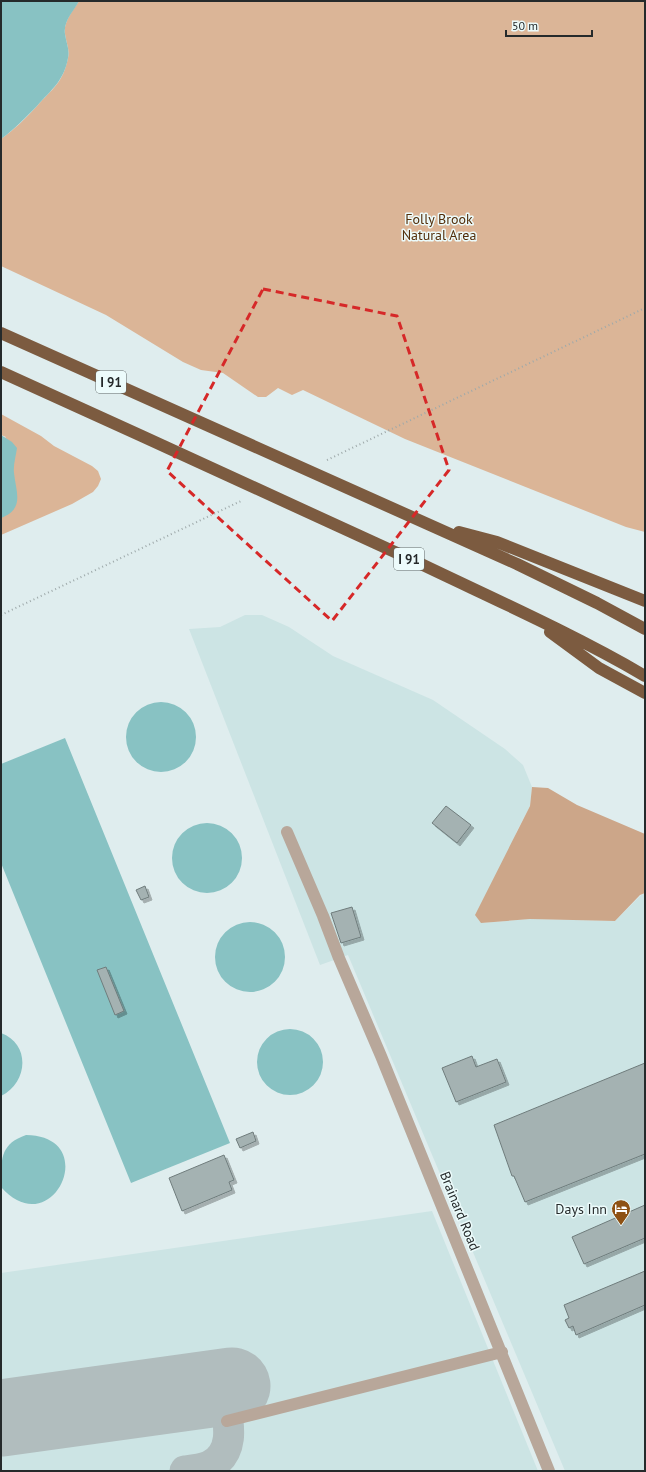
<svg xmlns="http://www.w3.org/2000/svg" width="646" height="1472" font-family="'PT Sans',sans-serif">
  <defs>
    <filter id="shadow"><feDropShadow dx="3" dy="3" stdDeviation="0" flood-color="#0004"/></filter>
  </defs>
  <rect width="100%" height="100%" fill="#dfedee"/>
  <path fill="#cce4e4" d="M245 615H262L289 627 333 656 433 700 505 749 523 765 532 787 530 806 517 831 481 923 530 919 615 921 641 895 645 893V1471H565L348 955 320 965 189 629 220 627Z
    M432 1211 538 1471H1V1273Z"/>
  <path fill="#dbb597" d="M79 1H645V532L626 527 405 439 303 390 292 395 278 388 266 397H258L223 373 201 370 183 362 106 315 1 266V139C15 129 25 119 37 106 52 89 63 83 68 58 70 50 66 42 65 34 63 22 73 11 79 1Z
    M1 414 41 436 54 446 92 466 98 471 101 479 98 486 93 492 72 504 1 535V442L6 437 1 435Z"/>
  <path fill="#cca689" d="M532 787 548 788 577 805 645 834V893L640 895 615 921 530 919 481 923 475 915 530 806Z"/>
  <path fill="#88c2c3" d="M1 1H79C74 11 63 21 65 34 66 42 70 50 68 58 64 81 51 90 37 106 25 118 15 129 1 139Z
    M1 435 12 442 17 448C16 456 13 465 14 473 16 492 25 509 1 518Z
    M126 737a35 35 0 1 1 70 0a35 35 0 1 1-70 0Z
    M65 738 230 1143 131 1183 1 863V764Z
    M172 858a35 35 0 1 1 70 0a35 35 0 1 1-70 0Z
    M215 957a35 35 0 1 1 70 0a35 35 0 1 1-70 0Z
    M257 1062a33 33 0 1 1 66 0a33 33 0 1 1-66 0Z
    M1 1033C31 1044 28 1083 1 1096Z
    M26 1135C103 1136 52 1245 1 1187 1 1159 0 1144 26 1135Z"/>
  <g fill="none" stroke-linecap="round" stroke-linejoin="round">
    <path stroke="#b1bdbe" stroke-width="31" d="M185 1471C193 1470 202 1469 209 1466 240 1452 226 1413 223 1387"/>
    <path stroke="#b1bdbe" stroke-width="77" d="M1 1418 232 1386"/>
  </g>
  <path fill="#a4b2b2" stroke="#6f7c7c" filter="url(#shadow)" d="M446 806 471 825 457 843 432 823Z
    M145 886 149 897 141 900 136 890Z
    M352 907 361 937 341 943 331 913Z
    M106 967 124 1011 115 1015 97 970Z
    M472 1056 476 1067 497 1059 506 1082 456 1102 442 1068Z
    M645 1063V1154L525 1202 514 1176H512L494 1125Z
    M253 1132 256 1141 240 1148 236 1139Z
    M224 1155 234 1180 229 1182 232 1190 182 1211 169 1178Z
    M645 1205V1238L584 1264 572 1237Z
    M645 1271V1305L576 1335 573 1326 569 1328 565 1320 569 1318 564 1305Z"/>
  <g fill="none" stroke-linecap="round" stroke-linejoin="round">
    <path stroke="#9ea9aa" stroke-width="2" stroke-dasharray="1 3" stroke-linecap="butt" d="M327 460 645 308
      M1 615 241 501"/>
    <path stroke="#b8a79a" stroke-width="12" d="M287 832 323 916 339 958 381 1056 549 1471
      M227 1421 502 1352"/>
    <path stroke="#7c5b40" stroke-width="12" d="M1 333 517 564 597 603 645 629
      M1 372C141 436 282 499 421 564 496 600 573 634 645 676
      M459 532 497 542 645 601
      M550 632 599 668 645 693"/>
  </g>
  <path fill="none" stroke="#d62828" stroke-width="3" stroke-dasharray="8 5" stroke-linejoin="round" d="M263 289 397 316 449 470 332 621 167 471Z"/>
  <defs>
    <g id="hotel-pin" transform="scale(1)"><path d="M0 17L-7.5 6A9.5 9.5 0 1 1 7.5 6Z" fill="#8e5113" stroke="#ecfbfb"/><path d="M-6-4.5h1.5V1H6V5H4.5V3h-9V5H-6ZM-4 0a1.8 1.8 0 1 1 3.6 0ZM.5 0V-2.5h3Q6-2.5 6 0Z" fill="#fff"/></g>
  </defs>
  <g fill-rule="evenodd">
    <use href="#hotel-pin" x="621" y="1209"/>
  </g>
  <g text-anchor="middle" stroke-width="3" stroke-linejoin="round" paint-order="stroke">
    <g fill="#ecfbfb" stroke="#616969" stroke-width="1">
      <rect x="96" y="371" width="30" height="22" rx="3"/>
      <rect x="394" y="548" width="30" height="22" rx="3"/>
    </g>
    <g font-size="13" font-weight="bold" fill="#252a2b">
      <text x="111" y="387">I 91</text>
      <text x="409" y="564">I 91</text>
    </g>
    <g font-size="14" fill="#532e0a" stroke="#ecfbfb">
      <text x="439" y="224">Folly Brook<tspan x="439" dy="16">Natural Area</tspan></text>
    </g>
    <g font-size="14" fill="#252a2b" stroke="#ecfbfb" text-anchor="end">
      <text x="607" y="1214">Days Inn</text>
    </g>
    <g font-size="14" fill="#252a2b" stroke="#ecfbfb">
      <text transform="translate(460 1211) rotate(68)" y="5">Brainard Road</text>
    </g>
  </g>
  <rect width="646" height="1472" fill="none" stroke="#252a2b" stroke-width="4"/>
  <path d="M506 30v6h86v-6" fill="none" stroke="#252a2b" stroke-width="2"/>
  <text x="512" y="30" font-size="12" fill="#252a2b" stroke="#ecfbfb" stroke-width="3" paint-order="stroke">50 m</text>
</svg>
